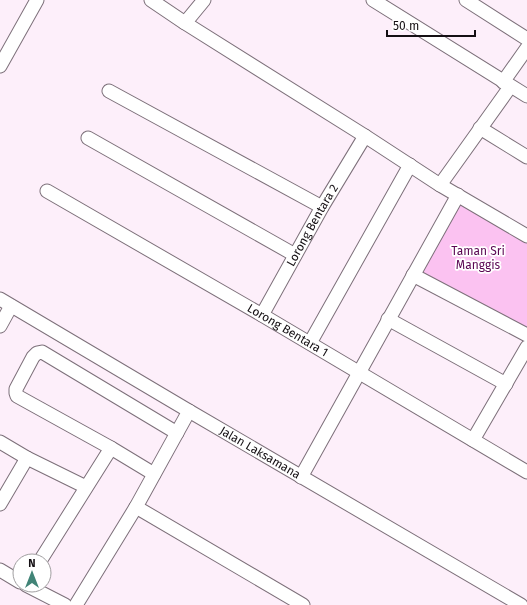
<svg xmlns="http://www.w3.org/2000/svg" width="527" height="605" font-family="'Fira Sans',sans-serif">
  <rect width="100%" height="100%" fill="#fdeffa"/>
  <path fill="#fbc2f1" d="M459 201 527 240V330L418 273Z"/>
  <g fill="none" stroke-linecap="round" stroke-linejoin="round">
    <g stroke="#7d707a" stroke-width="15">
      <g id="minor">
        <path d="M151 0 185 23 365 136 440 185 527 236"/>
        <path d="M373 0 527 96"/>
        <path d="M466 0 527 39"/>
        <path d="M185 23 204 0"/>
        <path d="M0 66 37 0"/>
        <path d="M503 82 527 48"/>
        <path d="M109 91 322 207"/>
        <path d="M480 128 527 157"/>
        <path d="M88 138 295 255"/>
        <path d="M440 185 510 87"/>
        <path id="s1" d="M47 191 262 315 527 472"/>
        <path d="M413 275 527 335"/>
        <path id="s2" d="M0 299 189 411 521 605"/>
        <path id="s3" d="M262 315 322 207 365 136"/>
        <path d="M388 319 506 384"/>
        <path d="M0 326 11 306"/>
        <path d="M310 343 410 165"/>
        <path d="M473 440 527 347"/>
        <path d="M0 442 27 458 0 504"/>
        <path d="M27 458 86 487"/>
        <path d="M154 474 111 448 17 396 16 393V389L33 357 37 353 42 352 177 433"/>
        <path d="M301 477 458 195"/>
        <path d="M136 507 303 605"/>
        <path d="M40 561 111 448"/>
        <path d="M0 570 20 582"/>
        <path d="M26 585 65 605"/>
        <path d="M76 605 136 507 189 411"/>
      </g>
    </g>
    <use href="#minor" stroke="#fff" stroke-width="13"/>
  </g>
  <g text-anchor="middle" stroke-width="3.5" stroke-linejoin="round" paint-order="stroke">
    <g font-size="12" fill="#140f13" stroke="#fff">
      <text dy="4" stroke="none"><textPath href="#s3" startOffset="103">Lorong Bentara 2</textPath></text>
      <text dy="4" stroke="none"><textPath href="#s1" startOffset="278">Lorong Bentara 1</textPath></text>
      <text dy="4" stroke="none"><textPath href="#s2" startOffset="302">Jalan Laksamana</textPath></text>
    </g>
    <g font-size="12" fill="#5a0652" stroke="#fff">
      <text x="478" y="255">Taman Sri<tspan x="478" dy="14">Manggis</tspan></text>
    </g>
  </g>
  <g transform="translate(32 573)"><circle r="19" fill="#ffffff" stroke="#a19fa1"/>
  <path d="M0-3L7 15L0 10L-7 15Z" fill="#418477"/>
  <text y="-6" font-size="11" font-weight="bold" text-anchor="middle" fill="#140f13">N</text>
  </g>
  <path d="M387 30v6h88v-6" fill="none" stroke="#140f13" stroke-width="2"/>
  <text x="393" y="30" font-size="12" fill="#140f13" stroke="#ffffff" stroke-width="3" paint-order="stroke">50 m</text>
</svg>
